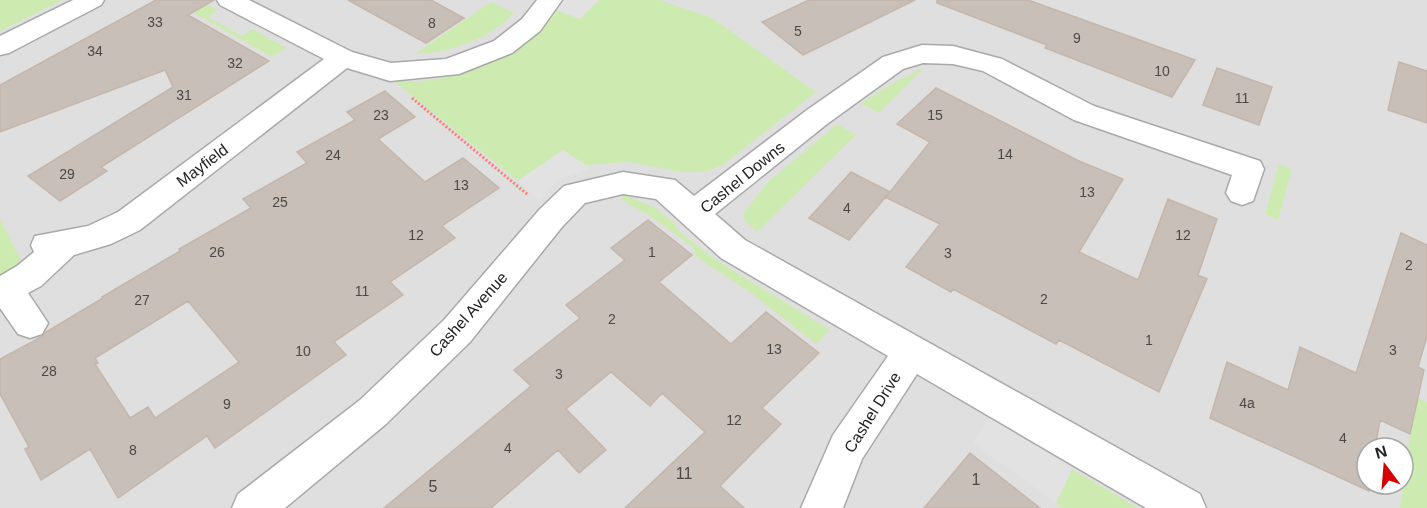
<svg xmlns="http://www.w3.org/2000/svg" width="1427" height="508" font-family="Helvetica,sans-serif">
  <rect width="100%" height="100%" fill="#f2efe9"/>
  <path fill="#e0dfdf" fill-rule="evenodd" d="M0 0H1427V508H0ZM1367 448H1403V484H1367Z"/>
  <path fill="#cdebb0" d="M0 0H62L0 31Z
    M170 0H199L218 10 208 17 242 36 252 29 286 48 272 57Z
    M599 0H660L712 18 816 92 723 165 707 171 681 172 629 162 585 165 563 150 518 181 390 78 414 82 445 78 511 55 536 36 554 9 580 18Z
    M491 2 514 13C490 39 450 53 415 54Z
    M925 67 879 113 861 103 895 82Z
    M837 124 856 135 757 232 745 221 743 214 768 182Z
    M1279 164 1292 169 1278 220 1265 214Z
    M624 195 654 207 673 222 680 232 713 258 830 330 816 344 751 293 695 256 694 248 647 214 620 199Z
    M0 219 26 271 0 286Z
    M1415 396 1427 402V508H1400Z
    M1072 469 1138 508H1063L1056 503Z"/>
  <path fill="#e2e2e2" d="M564 0H599L580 19 554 9Z
    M563 150 590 168 560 179 539 200 518 181Z
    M990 417 1072 469 1056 503 973 443Z"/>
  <path fill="#c7bfb8" stroke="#c4b6ab" stroke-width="1.5" fill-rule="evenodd" d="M156 0H214L188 15 269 61 101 167 107 171 60 201 28 176 173 87 165 70 0 132V85Z
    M348 0H431L464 18 426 43Z
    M809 0H915L803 55 762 22Z
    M937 0H1028L1195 60 1172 97 1045 48 1047 45 937 3Z
    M1399 62 1427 71V123L1388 110Z
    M1217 68 1272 87 1259 125 1203 105Z
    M936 88 1079 161 1123 179 1079 252 1138 280 1168 199 1217 219 1198 275 1207 279 1159 392 1059 340 1056 344 953 289 951 292 906 267 940 224 885 197 889 193 849 240 809 218 851 172 890 192 930 142 897 124Z
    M385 91 415 117 378 139 425 182 463 158 499 188 442 226 455 238 390 282 403 295 334 342 346 355 215 448 207 436 118 498 90 449 41 480 25 449 29 447 0 394V359L43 336 46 332 103 298 102 297 180 251 179 249 251 208 243 199 307 163 297 152 355 120 347 112ZM188 301 239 362 155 418 148 407 130 418 95 364 98 363 95 358Z
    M648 220 692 255 659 282 731 344 766 312 819 353 762 408 781 424 720 486 744 508H625L705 432 662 393 650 406 611 372 566 409 606 450 579 473 558 450 491 508H384L531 386 514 370 580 318 566 305 625 260 611 248Z
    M1401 233 1427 245V336L1418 367 1424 370 1410 434 1380 420 1375 448H1367L1369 491 1210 418 1227 362 1288 390 1300 347 1356 373Z
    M970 453 1040 508H924Z"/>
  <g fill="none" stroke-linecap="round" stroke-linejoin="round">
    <g stroke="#a9a9a9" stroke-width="3">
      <path id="minor" d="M73 0H104L101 5 9 53 0 55V36Z
        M217 0H249L352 52 391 63 446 59 494 41 522 19 537 0H562L540 31 512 53 459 74 390 81 347 68 140 230 111 244 74 255 41 286 28 293 48 323 42 334 30 338 18 334 0 308V276L17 266 34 252 31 245 35 236 88 226 118 212 324 59 220 5Z
        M922 45 953 46 1002 59 1094 106 1260 161 1264 169 1253 201 1242 205 1231 201 1226 193 1232 175 1074 120 983 71 953 64 923 63 903 69 827 124 715 214 745 240 1200 494 1206 508H1146L917 374 862 459 843 508H801L833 435 888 356 721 258 656 199 623 194 585 203 562 227 470 342 386 424 285 508H232L238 494 360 400 444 320 540 209 564 186 623 172 675 180 694 196 807 110 883 57Z"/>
    </g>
    <path stroke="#fa8072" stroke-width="3" stroke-dasharray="2 2" stroke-linecap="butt" d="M412 98 528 195"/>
    <use href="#minor" fill="#fff" fill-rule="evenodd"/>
  </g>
  <g text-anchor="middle" stroke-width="4.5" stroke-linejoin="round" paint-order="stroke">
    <g font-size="14" fill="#4b4948">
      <text x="155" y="27">33</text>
      <text x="432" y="28">8</text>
      <text x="798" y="36">5</text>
      <text x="1077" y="43">9</text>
      <text x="95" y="56">34</text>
      <text x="235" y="68">32</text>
      <text x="1162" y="76">10</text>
      <text x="184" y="100">31</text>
      <text x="1242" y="103">11</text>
      <text x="381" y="120">23</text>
      <text x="935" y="120">15</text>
      <text x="1005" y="159">14</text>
      <text x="333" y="160">24</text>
      <text x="67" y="179">29</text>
      <text x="461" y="190">13</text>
      <text x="1087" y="197">13</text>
      <text x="280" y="207">25</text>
      <text x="847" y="213">4</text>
      <text x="416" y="240">12</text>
      <text x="1183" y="240">12</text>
      <text x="217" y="257">26</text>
      <text x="652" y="257">1</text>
      <text x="948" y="258">3</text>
      <text x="1409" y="270">2</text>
      <text x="362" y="296">11</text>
      <text x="1044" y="304">2</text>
      <text x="142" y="305">27</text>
      <text x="612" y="324">2</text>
      <text x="1149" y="345">1</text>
      <text x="774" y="354">13</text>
      <text x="1393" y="355">3</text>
      <text x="303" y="356">10</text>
      <text x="49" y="376">28</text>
      <text x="559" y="379">3</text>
      <text x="1247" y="408">4a</text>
      <text x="227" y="409">9</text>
      <text x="734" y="425">12</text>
      <text x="1343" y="443">4</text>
      <text x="508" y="453">4</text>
      <text x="133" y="455">8</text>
    </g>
    <g font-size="16" fill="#222" stroke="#fff">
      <text transform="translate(202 165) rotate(-37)" y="6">Mayfield</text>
      <text transform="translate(742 177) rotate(-39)" y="6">Cashel Downs</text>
      <text transform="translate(468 314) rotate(-48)" y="6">Cashel Avenue</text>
      <text transform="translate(872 412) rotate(-58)" y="6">Cashel Drive</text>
    </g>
    <g font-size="16" fill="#4b4948">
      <text x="684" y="479">11</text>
      <text x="976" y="485">1</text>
      <text x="433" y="492">5</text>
    </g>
  </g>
  <g transform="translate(1385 466) rotate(344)"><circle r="28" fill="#ffffff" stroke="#a7a7a7" stroke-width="1.5"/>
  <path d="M0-4.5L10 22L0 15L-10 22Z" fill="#d40000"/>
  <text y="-9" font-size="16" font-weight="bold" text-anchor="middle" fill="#222222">N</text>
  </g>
</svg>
